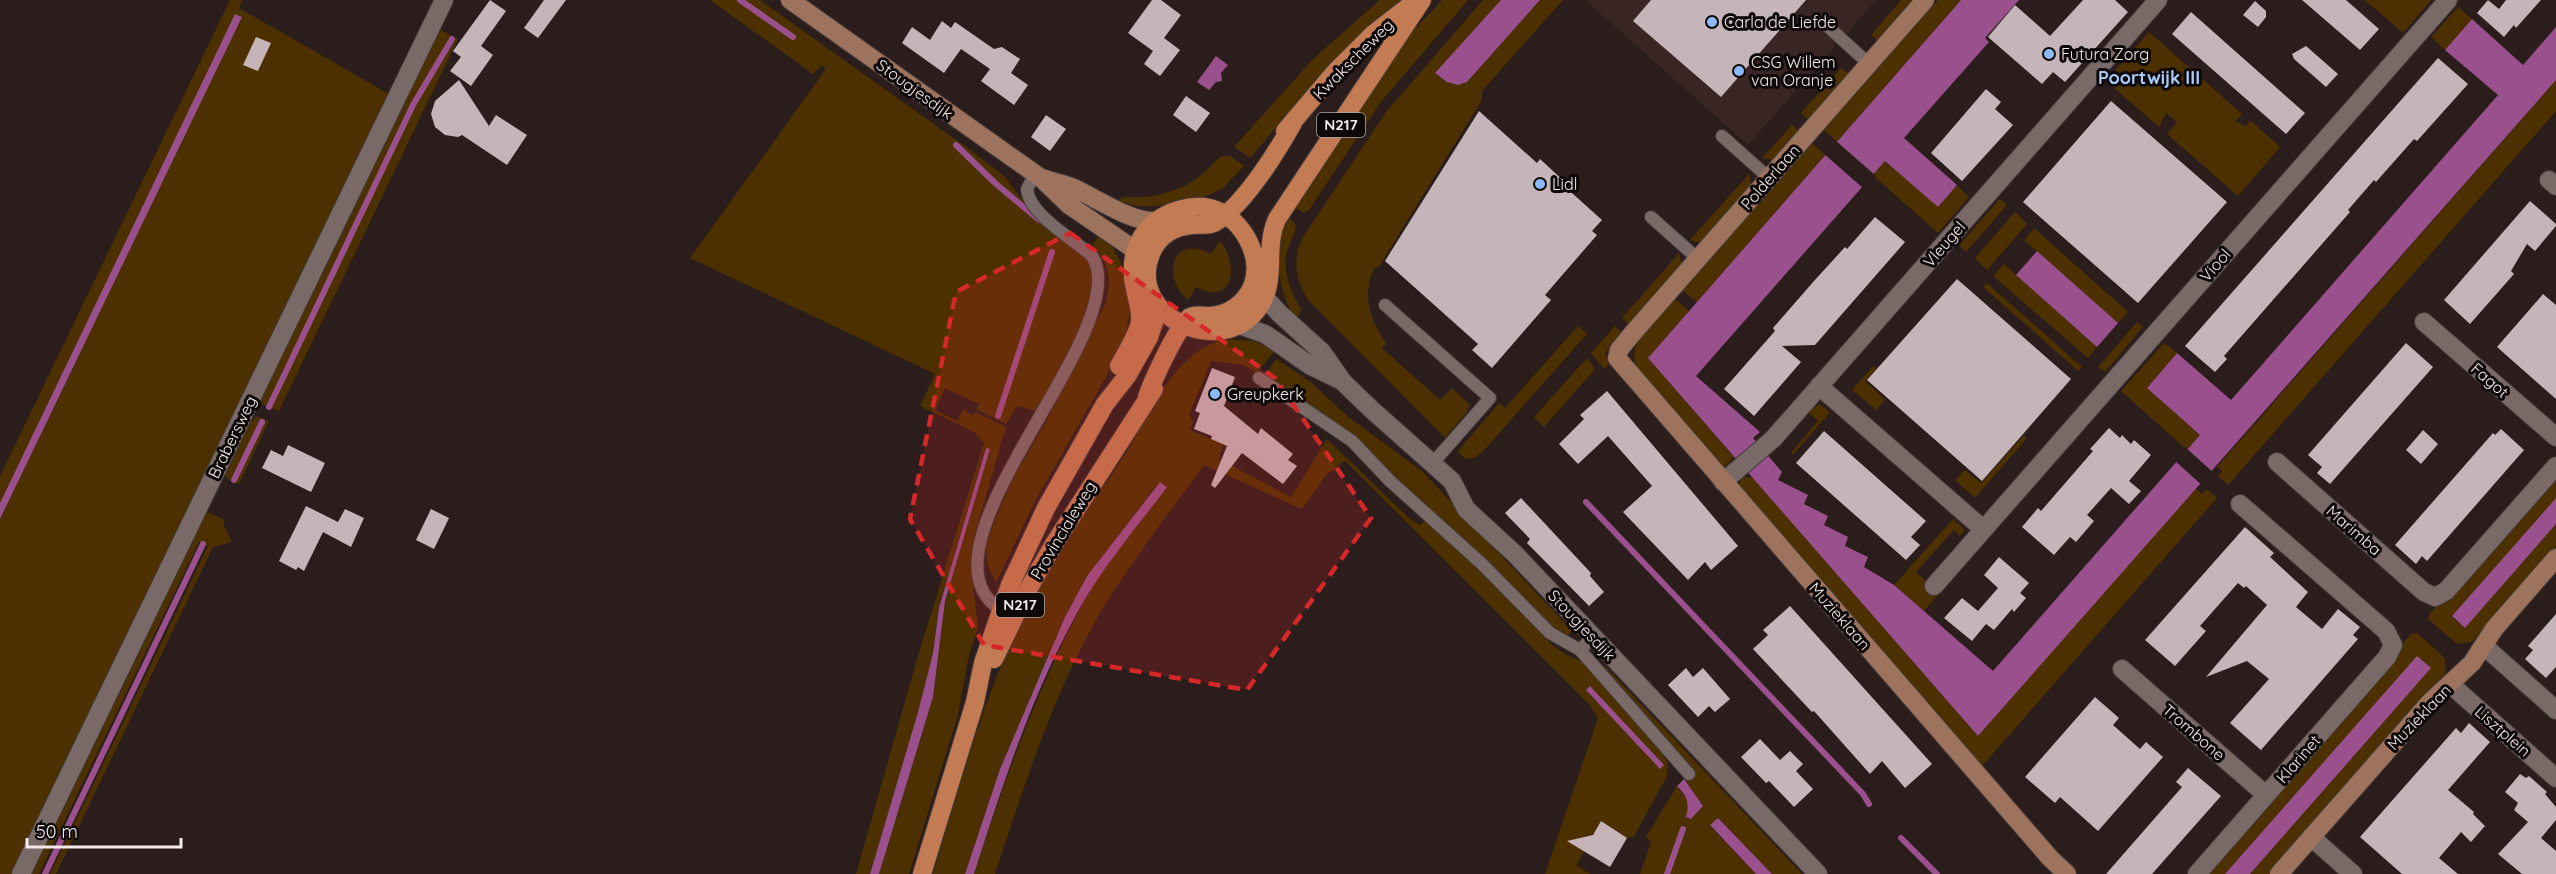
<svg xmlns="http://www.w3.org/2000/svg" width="2556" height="874" font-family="Quicksand,sans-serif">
  <rect width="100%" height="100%" fill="#2a1d1c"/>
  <path fill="#382524" d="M1585 0H1876L1748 145Z"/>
  <path fill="#4c3000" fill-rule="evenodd" d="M230 0H242L239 8 389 94 13 874H0V519L242 17 235 15 0 503V476Z
    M710 0H760L973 152 1004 176 1031 211 1086 256 1095 279 1079 331 1036 411 1017 406 1006 424 976 409 979 404 945 388 935 410 957 421 963 410 973 415 975 412 1006 427 973 540 971 569 978 627 968 659 958 715 909 874H879L933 697 945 601 990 450 985 449 939 608 933 653 918 712 870 874H856L917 659 984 443 974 432 920 406 935 374 690 258 826 69 822 65 813 74Z
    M1380 0H1404L1332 62 1250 158 1234 147 1313 59Z
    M1442 0H1468L1380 103 1309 210 1304 213 1294 207 1412 32Z
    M1483 0H1501L1436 73C1445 82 1455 88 1467 82L1540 0H1563L1482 91V100L1378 268 1375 267C1361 293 1370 320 1386 343L1382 348 1440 400 1452 388 1470 405 1467 412 1445 438 1310 302C1295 283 1292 258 1303 237L1386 112Z
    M1901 0H1914L1878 41 1871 35Z
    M1938 0H1961L1697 302 1682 290 1812 143 1823 153 1835 140 1824 130Z
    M2365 0H2431L2403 33Z
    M2458 7 2472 19 2445 50 2431 37Z
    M439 29 458 39 279 411 263 405 260 399Z
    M2149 32 2242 114 2236 121 2246 127 2250 120 2280 147 2238 196 2167 134 2177 122 2166 113 2159 127 2106 81Z
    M1841 68 1849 74 1809 120 1801 113Z
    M2556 80V111L2228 485 2218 476 2222 471 2217 467Z
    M1792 125 1799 131 1773 160 1762 158Z
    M1222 156H1230L1244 166 1223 188 1207 196 1158 206H1136L1119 201 1122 197C1151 199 1177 193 1200 176 1208 170 1214 161 1222 156Z
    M1885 161 1938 206 1957 185 1969 197 1938 233 1876 178 1874 174Z
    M1749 174 1751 185 1700 243 1690 240Z
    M2000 199 2007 205 1966 252 1959 245Z
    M2015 212 2027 224 1987 270 1975 258Z
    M1288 216 1296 225C1295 233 1291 240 1288 248 1281 269 1291 292 1301 309L1297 321C1276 292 1273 249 1288 216Z
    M2034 228 2128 312 2118 323 2024 240Z
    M1101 233 1112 246 1122 265 1130 309 1126 334 1106 377 1034 503 996 583 988 565 986 548 994 522 1013 479 1049 416 1106 302C1112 279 1109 262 1092 245Z
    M1220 241C1240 265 1233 307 1196 287L1188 300C1161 277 1171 233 1211 254Z
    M1679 253 1682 264 1629 324 1622 318Z
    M2004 264 2097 347 2088 358 1993 276Z
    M1987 283 2082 367 2078 371 1983 287Z
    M1675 299 1689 311 1648 358 1734 457 1723 468 1636 367C1626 341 1659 317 1675 299Z
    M2137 322 2143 327 2105 372 2098 367Z
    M1578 326 1587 334 1486 448C1477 458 1466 465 1458 451L1499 403 1505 408Z
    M1615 326 1622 333 1605 353 1609 364 1604 369 1591 353Z
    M1227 339 1254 341 1275 350 1257 373 1244 365 1211 361 1189 415 1193 421 1190 430 1223 444 1219 459 1291 497 1327 439 1409 518 1420 525 1426 520 1492 583 1552 645 1567 655 1585 663 1657 744 1668 763 1667 776 1634 836 1627 838 1601 821 1590 839 1583 837 1578 844 1584 851 1576 865 1590 874H1545L1598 718 1589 704 1345 461 1326 475 1302 509 1204 465C1166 518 1124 570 1092 627 1050 704 1023 790 995 874H974C1005 779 1038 686 1086 598 1108 558 1135 521 1159 482L1087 576 1065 617 1000 769 965 874H933C960 786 984 695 1025 612 1054 553 1095 502 1130 447 1155 406 1175 350 1227 339ZM1589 686 1663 765 1660 768 1586 690Z
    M2164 343 2177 353 2147 388 2200 435 2187 450 2121 391Z
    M1587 358 1595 369 1544 427 1534 417Z
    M1276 359 1312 383 1347 416 1423 472 1572 631 1567 636 1560 634 1429 512 1265 376Z
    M1873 366 1876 369 1865 381 1885 400 1876 410 1852 390Z
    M1820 404 1830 412 1793 455 1791 453 1818 421 1807 411Z
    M256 416 269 421 239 484 228 479 224 474 246 428Z
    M2024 435 2027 438 1975 498 1955 480 1965 470 1981 483Z
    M1742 477H1752L1978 736 2195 488 2202 494 2207 489 2217 498 1982 766 1739 485Z
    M2556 477V498L2452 617 2465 628 2556 524V546L2472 642 2457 644 2428 619 2430 613Z
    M205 511 225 520 223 524 232 542 213 547 56 874H50L208 546 199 542 39 874H31Z
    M1953 519 1965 530 1960 536 1954 530 1916 572 1940 593 1924 611 1894 585Z
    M2417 633 2445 658V673L2270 874H2250L2430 669 2417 657 2225 874H2207L2398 649 2411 634Z
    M1605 666 1802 874H1772L1718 818 1710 826 1756 874H1640L1651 842 1646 837 1677 786 1687 799 1691 819 1702 806 1684 779 1691 772 1602 669Z"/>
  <path fill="#99508d" d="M1501 0H1540L1467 82 1458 85 1447 82 1435 73Z
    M1961 0H2019L1985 38 1989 42 1904 138 1957 185 1938 207 1885 161 1696 376 1760 432 1753 438 1782 472 1778 480 1808 495 1804 504 1828 516 1824 525 1848 537 1845 546 1868 557 1864 567 1894 585 1993 671 2200 435 2147 388 2177 353 2231 400 2498 95 2445 50 2472 19 2523 65 2556 27V80L1978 736 1648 358Z
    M235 14 242 17 0 519V503Z
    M1216 56 1228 65 1221 73 1222 81 1216 82 1209 90 1197 82Z
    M2037 251 2118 323 2097 347 2016 275Z
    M986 448 990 449 945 601 933 697 879 874H870L918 712 933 653 939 608Z
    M1160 482 1167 487C1141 522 1111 557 1088 594 1037 679 1004 780 974 874H965L1000 769 1065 617 1087 576Z
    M2556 498V524L2465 628 2452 616Z
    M2417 656 2431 668 2250 874H2225Z
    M1590 686 1664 765 1660 769 1586 690Z
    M1684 779 1703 806 1691 819 1686 817C1690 803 1687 796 1677 786Z
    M1718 818 1772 874H1756L1710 825Z"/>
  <path fill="#2a1d1c" d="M1835 140 1876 176 1864 189 1823 153Z
    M2185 447 2215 474 2204 487 2174 460Z"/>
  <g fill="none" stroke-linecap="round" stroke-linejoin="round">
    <path stroke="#99508d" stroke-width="6" d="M740 0 793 37
      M956 145 995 183 1039 220
      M269 407 413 105 452 39
      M998 416 1052 252
      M234 480 262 422
      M1586 502 1863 794 1869 804
      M1901 838 1937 874
      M45 874 203 544
      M1667 874 1683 829"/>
  </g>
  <path fill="#c5b5b9" d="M490 0 506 11 481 46 493 55 471 86 450 71 461 57 453 51Z
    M544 0H566L538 38 524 28Z
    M1152 0H1161L1181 15 1164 38 1180 50 1160 76 1144 64 1153 51 1128 33Z
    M1651 0H1806L1721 97 1633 21Z
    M2083 0H2115L2128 12 2065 82 2053 72 2042 84 1988 37 2015 5 2050 36Z
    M2302 0H2346L2379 29 2360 50Z
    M2488 0 2499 9 2506 0H2541L2516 28 2514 25 2504 37 2477 13Z
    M2255 1 2266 11V17L2258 27 2243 15Z
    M2191 12 2305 113 2286 134 2172 34Z
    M942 21 951 28 955 22 994 49 1002 47 1020 59 1011 73 1028 85 1014 105 981 81 990 69 961 49 944 73 902 43 912 27 930 40Z
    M256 37 271 43 258 71 243 65Z
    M2306 46 2338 74 2326 87 2294 59 2292 54Z
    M2438 58 2468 84 2417 141 2414 139 2376 182 2374 180 2348 210 2350 212 2224 356 2227 359 2215 372 2185 346Z
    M459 80 489 126 496 115 527 135 507 165 462 135 458 137 445 135 435 127 431 114 435 101Z
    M1986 89 2001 102 1995 109 2013 125 1962 181 1931 153Z
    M1186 96 1210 113 1196 132 1173 115Z
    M2111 101 2227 202 2138 303 2023 202Z
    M1479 111 1537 163 1540 159 1565 182 1563 185 1602 220 1592 231 1597 235 1545 295 1551 300 1492 368 1472 350 1478 344 1385 261Z
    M1046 115 1066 129 1050 151 1031 137Z
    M2530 201 2556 224V226L2535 251 2527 244 2511 271 2514 274 2470 324 2444 300Z
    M1875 217 1905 242 1815 345 1782 346 1801 362 1754 416 1724 389 1775 331 1773 328 1814 281 1845 247 1847 249Z
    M1957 279 2071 379 1982 481 1867 380Z
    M2543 294 2556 305V399L2497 347Z
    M2406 343 2433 367 2330 484 2317 473 2322 467 2308 455Z
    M1212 368 1235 377 1224 406 1258 434 1261 428 1293 454 1288 460 1297 466 1283 484 1242 453 1215 488 1211 485 1227 446 1211 439 1212 436 1194 429 1200 413 1195 411Z
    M1607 391 1738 546 1711 570 1705 562 1688 580 1623 512 1652 486 1608 436 1578 464 1559 444 1584 419 1580 415Z
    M2109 428 2120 438 2122 435 2131 444 2134 440 2151 455 2129 481 2141 491 2129 504 2111 488 2087 515 2094 521 2076 542 2070 537 2054 555 2022 527 2038 508 2041 511 2093 451 2090 449Z
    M2501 429 2524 450 2427 561 2422 556 2416 564 2395 545 2493 433 2495 435Z
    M2423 430 2438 444 2421 464 2406 450Z
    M1824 431 1926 521 1911 537 1920 545 1906 560 1796 463Z
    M288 445 325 463 311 492 262 468 271 450 283 456Z
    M1521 498 1591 573 1590 576 1604 592 1589 606 1527 543 1530 539 1505 513Z
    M306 506 338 522 345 509 364 518 351 547 323 532 304 571 298 567 296 570 279 561Z
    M431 509 449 518 434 549 416 540Z
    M2245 527 2274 553 2270 557 2308 592 2296 607 2322 629 2338 609 2360 627 2353 635 2358 639 2261 750 2230 723 2269 679 2247 661 2206 677 2267 605 2246 586 2244 588 2238 583 2200 626 2206 631 2175 666 2145 640Z
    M1999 557 2029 583 2020 593 2026 598 2014 612 2012 609 1994 630 1986 624 1972 641 1944 618 1962 598 1978 611 1998 588 1984 575Z
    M1790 606 1932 764 1905 788 1882 761 1870 774 1814 711 1812 712 1753 649 1768 635 1763 630Z
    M2556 614V667L2546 678 2525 659 2533 650 2528 646Z
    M1686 668 1693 677 1703 668 1730 699 1715 712 1709 706 1698 717 1668 685Z
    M2095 697 2119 718 2113 725 2140 749 2146 742 2163 757 2098 831 2060 797 2055 803 2025 777Z
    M2469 723 2490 742 2448 790 2474 812 2473 814 2485 826 2471 842 2461 832 2439 858 2458 874H2402L2360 837 2456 728 2461 733Z
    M1760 739 1780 760 1790 751 1803 764 1796 771 1813 789 1794 807 1769 781 1766 783 1741 757Z
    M2188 768 2221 796 2152 874H2106L2182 787 2176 782Z
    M2520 774 2526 778 2529 776 2547 792 2545 794 2556 807V820L2541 838 2556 851V874H2522L2498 854 2528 822 2514 810 2518 803 2505 792Z
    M1601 821 1627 838 1610 867 1567 841 1593 835Z"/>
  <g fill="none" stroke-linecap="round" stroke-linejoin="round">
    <g stroke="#443a39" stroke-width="14">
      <path id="lane" d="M1823 22 1869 64
        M1722 136 1769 178
        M1651 217 1698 259
        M1385 305 1490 398 1432 464
        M1259 378 1352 441 1390 481 1482 564 1550 633 1580 650 1593 637
        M1001 610C904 549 1139 329 1092 256 1074 239 1029 215 1027 189L1035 174
        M1580 650 1689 774"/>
    </g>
    <g stroke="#443a39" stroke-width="20">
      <path id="street" d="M2549 180 2556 186
        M1265 298 1280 314 1322 352 1343 382 1371 409 1452 481 1466 509 1515 554 1818 874
        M2424 322 2556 437
        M1239 325 1265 334 1311 366 1342 381
        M1819 386 1983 529
        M2277 462 2424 592 2435 597 2446 591 2556 466
        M1723 482 1773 439 2158 0
        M1934 586 2448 0
        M2484 646 2556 710
        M2122 669 2266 795
        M2450 684 2556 778
        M2311 837 2353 874
        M21 874 444 0
        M2197 874 2387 657 2393 645 2386 631 2240 504"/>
    </g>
    <g stroke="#443a39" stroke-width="20">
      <path id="secondary" d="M790 0 1041 178 1069 205 1135 250
        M1925 0 1632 334 1619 350 1617 358 2050 858 2067 874
        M1042 178C1053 182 1064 184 1074 188 1096 198 1132 223 1156 221
        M2279 874 2430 702 2472 663 2494 629 2556 558"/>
    </g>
    <g stroke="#443a39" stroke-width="20">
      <path id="primary" d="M1293 123C1277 152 1246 201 1219 220 1210 227 1204 224 1193 225 1174 226 1158 236 1151 254 1126 315 1219 359 1257 310 1279 282 1263 249 1277 219L1422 0
        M1285 131 1335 72 1373 34 1417 0
        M1119 366C1126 352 1138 336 1140 321 1141 310 1137 300 1135 289 1129 266 1134 239 1154 223 1168 211 1191 204 1210 208 1240 215 1263 254 1253 284 1246 303 1228 316 1208 316 1202 316 1196 314 1190 317 1177 327 1153 380 1147 397
        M994 659 1026 593 1054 544 1154 389
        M922 874 975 702 983 663 1010 585 1046 508 1105 404 1127 376 1149 337 1156 316 1155 301"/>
    </g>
    <use href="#lane" stroke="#796a68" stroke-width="12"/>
    <use href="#street" stroke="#796a68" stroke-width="18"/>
    <use href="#secondary" stroke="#9e735e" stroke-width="18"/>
    <use href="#primary" stroke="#c27b53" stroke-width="18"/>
  </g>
  <path fill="#d62828" fill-opacity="0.2" stroke="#d62828" stroke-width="4.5" stroke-dasharray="12 8" stroke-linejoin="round" d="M1070 233 1275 378 1371 518 1247 690 984 645 910 519 956 292Z"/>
  <g fill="#8cb9fc" stroke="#0e0909" stroke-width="2">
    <circle cx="1712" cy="22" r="6"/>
    <circle cx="2049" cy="54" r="6"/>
    <circle cx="1739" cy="71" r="6"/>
    <circle cx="1540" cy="184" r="6"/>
    <circle cx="1215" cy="394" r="6"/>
  </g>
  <g text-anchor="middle" stroke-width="6" stroke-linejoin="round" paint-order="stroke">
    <g fill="#0e0909" stroke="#aea6a6" stroke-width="1.5">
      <rect x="1317" y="113" width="48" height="24" rx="4.5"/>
      <rect x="996" y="593" width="48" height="24" rx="4.5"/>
    </g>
    <g font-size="15" font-weight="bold" fill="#f3eae9">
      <text x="1341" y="130">N217</text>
      <text x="1020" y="610">N217</text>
    </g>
    <g font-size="16" fill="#f3eae9" stroke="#0e0909" text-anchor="start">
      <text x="1724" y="28">Carla de Liefde</text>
      <text x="2061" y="60">Futura Zorg</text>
      <text x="1751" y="68">CSG Willem<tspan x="1751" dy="18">van Oranje</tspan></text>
      <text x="1552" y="190">Lidl</text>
      <text x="1227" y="400">Greupkerk</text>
    </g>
    <g font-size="16" fill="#f3eae9" stroke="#0e0909">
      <text transform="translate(1353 59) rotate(-45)" y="6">Kwakscheweg</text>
      <text transform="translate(915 89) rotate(36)" y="6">Stougjesdijk</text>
      <text transform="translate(1770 177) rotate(-49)" y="6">Polderlaan</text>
      <text transform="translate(1944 244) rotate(-49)" y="6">Vleugel</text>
      <text transform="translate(2215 265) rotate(-49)" y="6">Viool</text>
      <text transform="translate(2490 380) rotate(41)" y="6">Fagot</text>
      <text transform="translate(232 437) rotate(-64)" y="6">Brabersweg</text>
      <text transform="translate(1063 530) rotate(-59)" y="6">Provincialeweg</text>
      <text transform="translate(2354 530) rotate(41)" y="6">Marimba</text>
      <text transform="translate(1840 616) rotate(49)" y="6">Muzieklaan</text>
      <text transform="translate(1582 625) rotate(47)" y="6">Stougjesdijk</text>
      <text transform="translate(2419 717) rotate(-46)" y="6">Muzieklaan</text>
      <text transform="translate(2503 731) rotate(41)" y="6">Lisztplein</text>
      <text transform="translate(2194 732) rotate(41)" y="6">Trombone</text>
      <text transform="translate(2298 759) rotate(-49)" y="6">Klarinet</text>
    </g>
    <g font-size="18" font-weight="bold" fill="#a9cbfd" stroke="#0e0909">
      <text x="2149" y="84">Poortwijk III</text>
    </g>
  </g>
  <path d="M27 838v9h154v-9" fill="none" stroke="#f3eae9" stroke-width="3"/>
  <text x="36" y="838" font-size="18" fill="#f3eae9" stroke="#0e0909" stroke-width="4.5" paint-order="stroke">50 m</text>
</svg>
